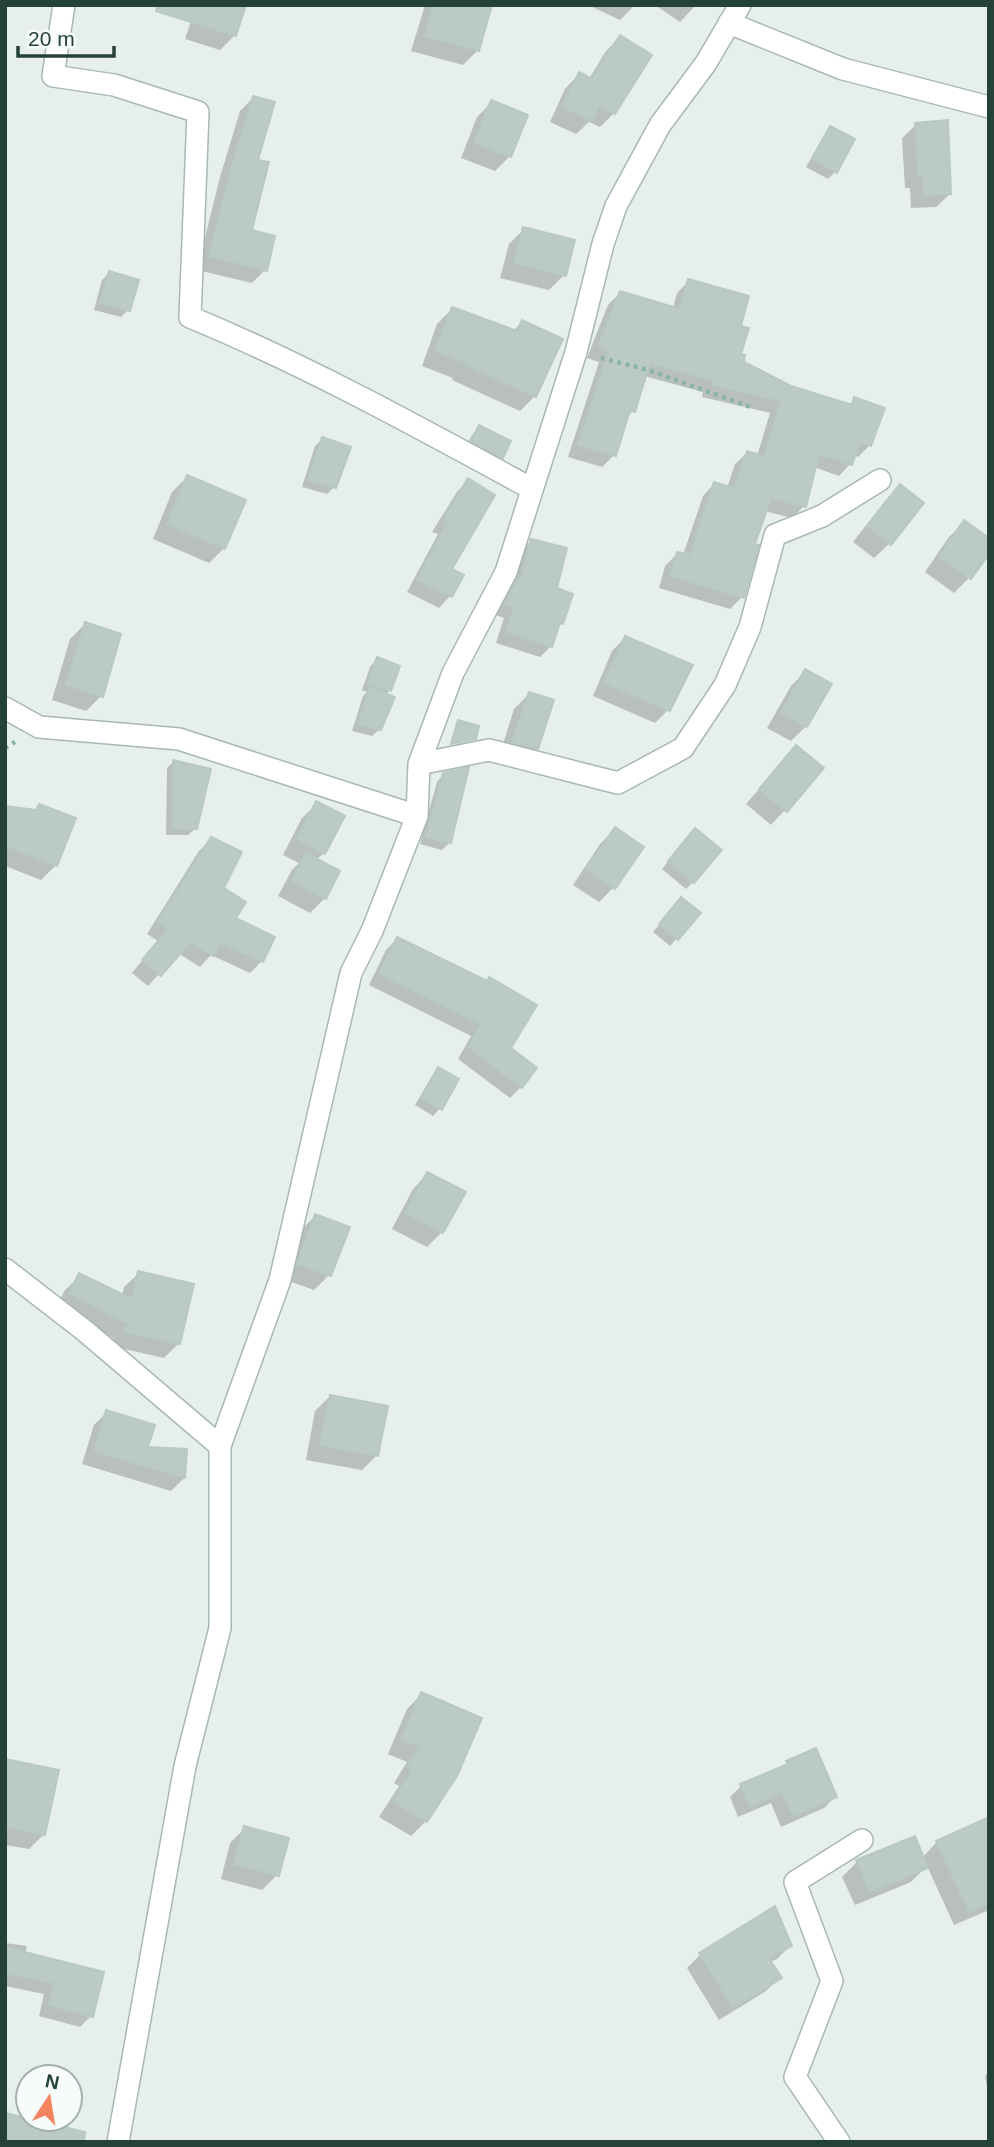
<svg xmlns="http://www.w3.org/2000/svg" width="994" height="2147" font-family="Helvetica,sans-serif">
  <rect width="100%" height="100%" fill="#e6efeb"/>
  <path fill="#0003" d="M425 5H483L478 50 463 65 411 51Z
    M588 5H635L620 20Z
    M655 5H696L680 22Z
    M192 18 235 35 220 50 185 39Z
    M620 37 614 113 600 127 589 122 576 134 550 122 565 89 579 74 589 79 606 51Z
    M253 98 256 161 249 231 265 270 252 283 197 270 220 177 240 111Z
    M492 102 510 156 495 171 461 158 477 117Z
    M916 125 950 194 936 207 911 208 910 188H905L902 138Z
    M831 128 852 140 835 172 828 179 806 167 824 135Z
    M524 229 564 275 549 290 500 278 509 244Z
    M109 273 128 310 121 317 94 310 102 280Z
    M689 281 739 327V355L741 363 791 388 849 405 855 399 870 445 858 457 854 455 850 464 839 476 814 467 804 506 792 518 764 511 753 545 742 597 730 609 659 588 665 566 677 554 683 555 703 496 714 484 727 488 735 464 747 453 757 456 770 413 702 397 703 392 644 376 633 411 625 419 614 455 602 467 568 457 599 362 587 358 608 305 620 293 673 308 677 293Z
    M452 309 513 331 522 322 535 396 520 411 452 380 453 378 422 366 437 324Z
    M479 428 501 457 494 464 465 448 472 435Z
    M322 439 334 487 327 494 302 487 315 446Z
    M187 477 224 548 209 563 153 539 172 492Z
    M468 480 449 569 462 576 450 596 439 608 407 592 438 534 432 532 457 492Z
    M900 486 921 503 889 544 874 558 853 542 885 501Z
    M964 522 989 551 969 578 954 593 925 572 949 537Z
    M531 541 555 590 562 623 557 628 551 646 540 657 496 643 504 618 496 615 508 589 513 584 520 552Z
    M85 624 101 696 86 711 52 700 70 639Z
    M625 638 668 710 655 723 593 696 612 651Z
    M377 659 390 690 385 695 380 729 372 736 352 731 363 696 367 692 362 690 370 667Z
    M806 671 829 685 806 726 791 741 767 728 791 686Z
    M529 694 537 748 522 763 499 757 514 709Z
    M796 747 785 810 771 825 746 804Z
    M174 761 196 828 188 835H166L167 768Z
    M444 774 449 843 442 850 420 844 437 782Z
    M317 804 324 853 316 860 325 898 310 913 278 896 292 870 299 863 283 855 302 818Z
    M39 806 56 865 41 880 5 866V808L34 811Z
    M615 829 614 887 599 902 573 885 600 844Z
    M688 837 693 882 686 889 662 869Z
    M211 839 221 889 234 919 262 961 250 973 211 955 200 967 178 953 148 986 132 973 158 941 147 934 199 851Z
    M674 907 698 914 670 946 653 932Z
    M397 939 509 1049 521 1087 510 1098 458 1059 471 1036 369 985 386 950Z
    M439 1069 440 1108 433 1116 415 1105 432 1076Z
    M427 1174 442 1232 427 1247 392 1229 413 1189Z
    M315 1216 348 1228 329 1275 314 1290 283 1279 300 1231Z
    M139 1273 179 1343 164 1358 111 1346 113 1338 56 1307 65 1290 80 1276 122 1296 124 1287Z
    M330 1396 377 1455 362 1470 306 1460 315 1411Z
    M107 1412 145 1448 185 1451 184 1478 171 1491 82 1464 94 1425Z
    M422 1694 455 1775 426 1821 411 1836 379 1817 399 1786 394 1783 407 1762 388 1754 407 1709Z
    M5 1760 44 1834 29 1849 5 1845Z
    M787 1763 835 1797 824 1808 781 1827 771 1803 738 1817 730 1797 741 1786 781 1769Z
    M989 1822V1910L954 1925 927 1866 911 1882 855 1905 842 1877 857 1862 922 1858 937 1842Z
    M245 1828 277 1875 262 1890 221 1879 230 1843Z
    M5 1943 27 1946 25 1954 91 2016 80 2027 39 2016 44 1994 5 1986Z
    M790 1946 777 1959 770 1962 779 1978 766 1991 719 2020 687 1968 700 1955Z
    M989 2072V2097L985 2076Z"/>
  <path fill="#bbcac4" stroke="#b8c9c2" stroke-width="2" d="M157 5H246L236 36 156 11Z
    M433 5H492L479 51 425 36Z
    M620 35 652 55 615 114 599 106 592 121 562 107 579 72 592 79Z
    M253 96 275 102 258 160 269 162 252 230 275 236 267 271 209 256 233 162Z
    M491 100 528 115 511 157 474 143Z
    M948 120 951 194 924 195 923 175 918 176 915 123Z
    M830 126 855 139 837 173 812 159Z
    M523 227 575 240 566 276 514 263Z
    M109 271 139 280 130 311 100 303Z
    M688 279 749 296 741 326 749 328 741 354 745 355 744 362 791 386 852 405 854 397 885 408 871 446 860 442 852 465 819 454 806 507 771 498 755 544 759 545 744 598 670 576 677 552 690 555 714 482 734 488 747 451 764 456 781 401 712 385 714 381 650 363 635 412 630 410 616 456 578 445 609 351 598 346 620 291 680 309Z
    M452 307 517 331 522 320 563 339 536 397 466 365 467 363 435 351Z
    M479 425 511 441 503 458 471 441Z
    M322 437 351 447 336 488 308 480Z
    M187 475 246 500 225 549 167 524Z
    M468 478 495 495 452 569 464 575 452 597 417 580 448 522 443 520Z
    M900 484 924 503 891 545 867 526Z
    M964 520 989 538V554L971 579 939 557Z
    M531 539 567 548 557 588 573 594 563 624 560 623 552 647 506 632 514 607 505 604 519 576 522 577Z
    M85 622 121 634 103 697 66 685Z
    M625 636 693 665 670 711 604 683Z
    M377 657 400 666 391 691 368 683Z
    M805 669 832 684 807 727 781 713Z
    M370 687 395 697 381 730 358 724Z
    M529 692 554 700 538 749 512 742Z
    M458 720 479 726 476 739 451 744Z
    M796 745 824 768 787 812 759 789Z
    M173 760 211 769 197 829H173Z
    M469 767 451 843 426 837 443 773Z
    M316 801 345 816 325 854 297 839Z
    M39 804 76 818 57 866 5 846V806L36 810Z
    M615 827 644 847 615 889 586 869Z
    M695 828 722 850 694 883 668 861Z
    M211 837 242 852 224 888 246 902 236 918 275 937 263 962 221 943 213 956 190 942 161 976 142 960 168 929 158 922Z
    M306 853 340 871 326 899 292 881Z
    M681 897 701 913 678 940 659 924Z
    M397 937 487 981 489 977 537 1005 511 1048 537 1068 522 1088 468 1047 481 1024 379 974Z
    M438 1067 459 1079 442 1110 421 1098Z
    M427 1172 466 1192 443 1233 405 1213Z
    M315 1214 350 1227 331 1276 297 1264Z
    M138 1271 194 1284 180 1344 125 1332 127 1323 69 1293 79 1273 132 1299Z
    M330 1395 388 1406 378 1456 320 1445Z
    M106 1410 155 1425 148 1447 187 1449 185 1478 94 1451Z
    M421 1692 482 1718 457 1776 427 1822 393 1801 412 1771 407 1767 420 1747 401 1739Z
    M816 1748 837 1797 793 1816 782 1793 750 1807 740 1784 788 1764 786 1761Z
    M5 1759 59 1770 45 1835 5 1827Z
    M989 1817V1903L969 1912 936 1841Z
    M244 1826 289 1838 279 1876 234 1864Z
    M915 1836 928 1868 870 1892 856 1860Z
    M775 1906 792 1946 768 1957 782 1978 733 2008 699 1953Z
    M5 1947 104 1972 93 2017 49 2005 54 1983 5 1973Z
    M5 2113 85 2132 84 2142H5Z"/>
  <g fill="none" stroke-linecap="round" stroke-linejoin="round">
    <g stroke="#a8b8b2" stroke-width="24">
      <path id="minor" d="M64 5 53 76 114 85 198 112 190 317C308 366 420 428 532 489
        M729 23 843 69 989 107
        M5 708 39 727 179 739 417 816
        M419 764 489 750 618 783 683 748 725 685 750 627 775 535 822 516 880 480
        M5 1269 85 1331 220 1446
        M118 2142 185 1766 220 1628V1446L280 1280 351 973 372 931 417 816 419 764 453 673 506 572 576 352 603 244 616 206 660 125 706 63 740 5
        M839 2142 795 2077 832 1981 795 1882 862 1840"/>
    </g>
    <path stroke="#86b3a5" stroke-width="4.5" stroke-dasharray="3.5 5" stroke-linecap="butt" d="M601 358 648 370 753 408
      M5 748 15 742"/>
    <use href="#minor" stroke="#fff" stroke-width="21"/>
  </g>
  <rect width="994" height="2147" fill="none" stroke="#24423a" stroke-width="14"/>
  <g transform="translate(49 2098) rotate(12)"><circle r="33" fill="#f7fbf9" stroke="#a3b1ad" stroke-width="2"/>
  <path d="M0-5L12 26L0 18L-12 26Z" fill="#f4845f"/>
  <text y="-10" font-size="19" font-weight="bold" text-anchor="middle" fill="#24423a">N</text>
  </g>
  <path d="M18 46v10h96v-10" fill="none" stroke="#24423a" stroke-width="3.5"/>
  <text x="28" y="46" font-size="21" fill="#24423a" stroke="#f7fbf9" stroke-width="5" paint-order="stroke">20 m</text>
</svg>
